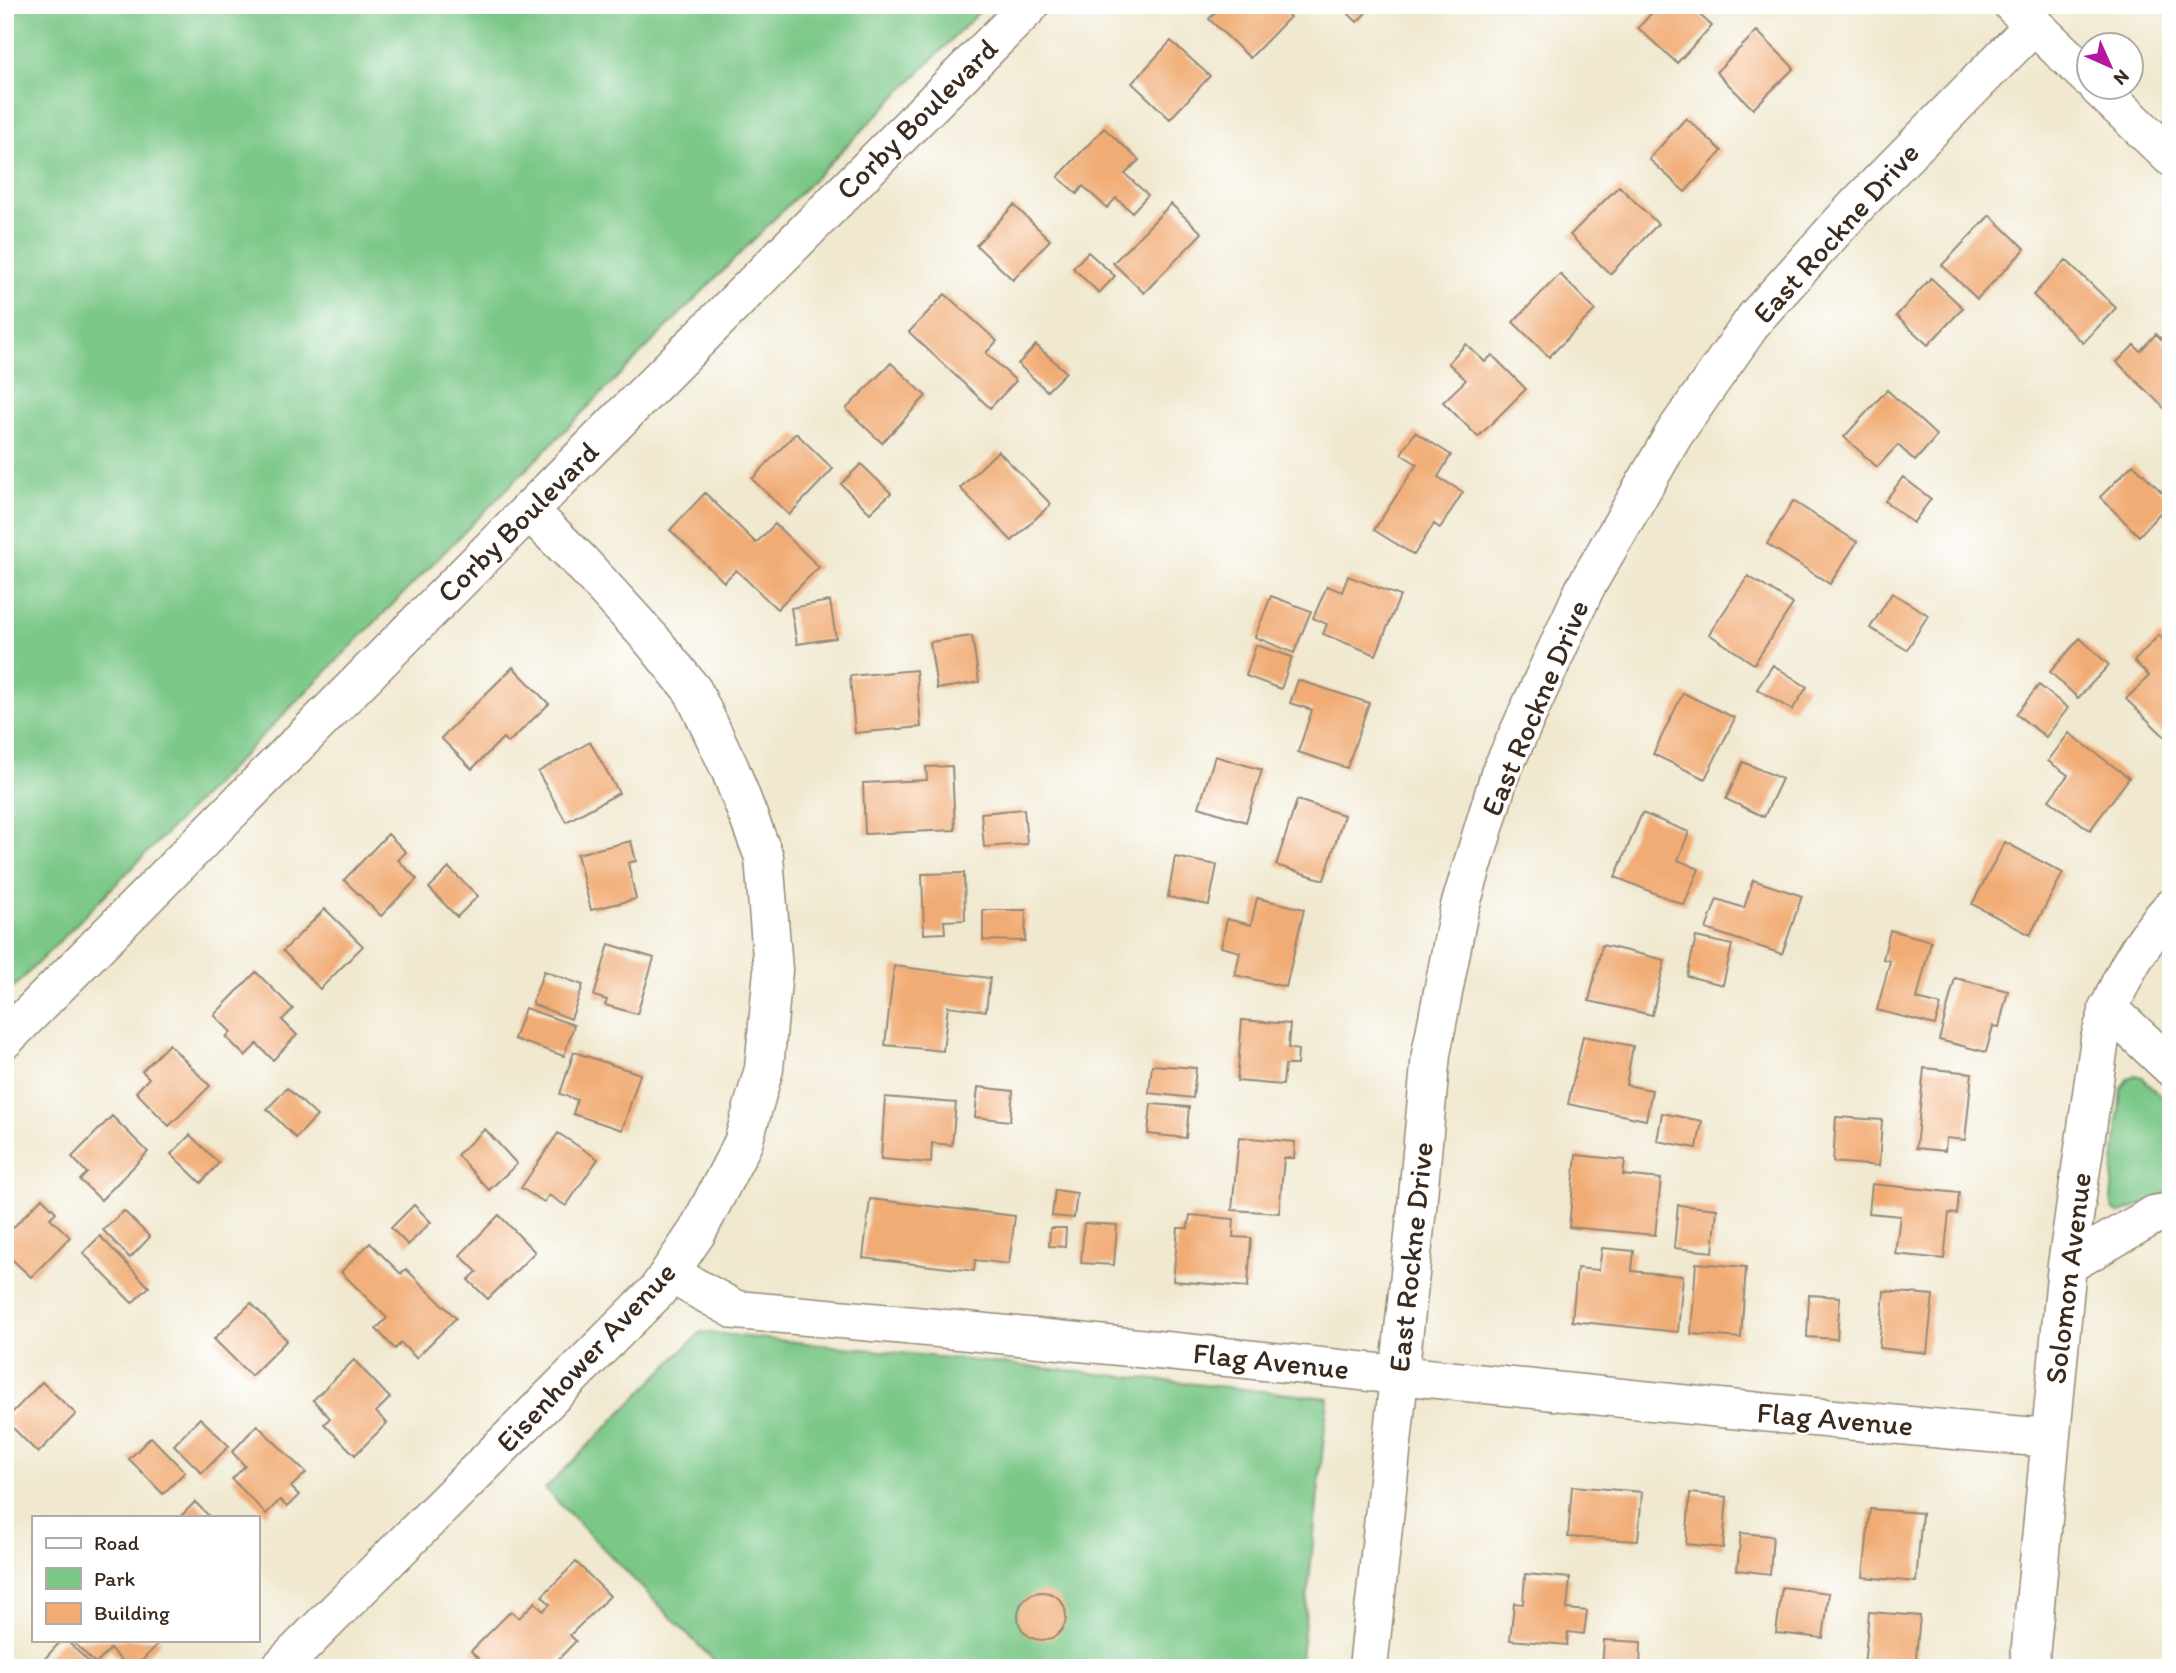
<svg xmlns="http://www.w3.org/2000/svg" width="2176" height="1673" font-family="Itim,sans-serif">
  <rect width="100%" height="100%" fill="#fff"/>
  <filter id="ink" filterUnits="userSpaceOnUse"><feTurbulence type="fractalNoise" baseFrequency=".0143" numOctaves="2"/><feDisplacementMap in="SourceGraphic" scale="14" xChannelSelector="R" yChannelSelector="G"/><feConvolveMatrix kernelMatrix="1 2 1 2 8 2 1 2 1" color-interpolation-filters="sRGB"/></filter>
  <filter id="wash" filterUnits="userSpaceOnUse"><feTurbulence type="fractalNoise" baseFrequency=".00686" numOctaves="4" result="noise"/><feDisplacementMap in="SourceGraphic" scale="28" xChannelSelector="R" yChannelSelector="G"/><feGaussianBlur stdDeviation="1.57" result="paint"/><feColorMatrix in="noise" values="0 0 0 0 0 0 0 0 0 0 0 0 0 0 0 0 0 1.4 0 .05"/><feComposite in="paint" operator="in"/></filter>
  <g filter="url(#wash)">
    <rect width="100%" height="100%" fill="#f0e8cf"/>
    <path fill="#7ac787" stroke="#5a7852" stroke-width="2" d="M5 5H986L5 996Z
      M2135 1075 2142 1077 2171 1106V1192L2119 1214 2113 1209 2111 1200 2121 1088 2128 1078Z
      M701 1332 1328 1398 1300 1668H721L545 1489Z"/>
    <g id="blocks">
      <path fill="#f1ac75" d="M1222 5H1278L1290 17 1250 58 1209 19Z
        M1340 5H1373L1357 22Z
        M1659 5H1689L1712 26 1677 63 1638 28Z
        M1757 31 1794 68 1753 109 1716 72Z
        M1171 41 1210 76 1170 119 1132 83Z
        M1686 118 1722 151 1685 192 1649 159Z
        M1104 128 1139 160 1125 174 1148 195 1132 212 1116 198 1107 208 1083 186 1077 194 1058 177Z
        M1619 186 1658 224 1610 274 1570 235Z
        M1171 204 1202 233 1144 293 1113 263Z
        M1014 205 1050 240 1013 280 976 245Z
        M1990 215 2025 249 1977 299 1942 265Z
        M1088 252 1115 276 1099 293 1073 268Z
        M2066 260 2116 308 2083 343 2033 295Z
        M1560 274 1595 310 1549 357 1513 322Z
        M1931 278 1963 308 1928 345 1896 316Z
        M945 294 997 341 986 353 1016 381 990 408 909 332Z
        M2156 334 2171 349V404L2165 409 2117 362 2134 345 2140 351Z
        M1466 344 1485 362 1492 355 1526 389 1478 437 1443 402 1466 380 1448 363Z
        M1036 345 1066 372 1047 391 1018 364Z
        M891 363 926 396 882 443 846 409Z
        M1887 390 1937 436 1915 461 1898 445 1877 467 1844 437Z
        M1415 432 1451 455 1438 477 1463 492 1440 528 1434 524 1414 555 1374 530 1417 464 1401 454Z
        M796 433 833 469 789 515 752 479Z
        M998 451 1051 504 1012 541 960 488Z
        M861 464 891 493 870 513 841 484Z
        M2133 464 2171 501 2139 536 2100 497Z
        M1903 477 1931 499 1913 523 1885 501Z
        M705 493 756 543 775 524 819 567 777 609 736 570 724 582 670 530Z
        M1793 501 1857 542 1830 584 1767 544Z
        M1348 576 1400 596 1376 655 1323 634 1327 624 1313 618 1327 586 1342 592Z
        M1748 576 1793 604 1754 664 1709 634Z
        M1892 593 1928 615 1907 650 1870 628Z
        M1271 596 1311 611 1294 653 1255 637Z
        M830 601 836 638 797 644 791 608Z
        M2159 635 2171 647V731L2165 737 2126 699 2149 676 2134 661Z
        M972 636 979 682 937 689 930 642Z
        M2080 638 2109 665 2078 698 2050 672Z
        M1256 645 1292 657 1281 689 1246 676Z
        M1773 665 1807 687 1792 710 1757 689Z
        M513 667 549 704 508 743 503 738 472 769 441 738Z
        M916 670 921 727 855 733 850 676Z
        M1298 680 1369 703 1347 768 1298 752 1312 710 1290 703Z
        M2039 685 2068 708 2046 737 2016 714Z
        M1683 693 1735 718 1705 779 1653 754Z
        M2069 733 2129 778 2090 830 2049 800 2068 775 2048 761Z
        M590 742 619 793 566 822 538 772Z
        M1215 756 1262 770 1246 822 1199 807Z
        M1743 762 1782 779 1764 817 1726 799Z
        M952 766 955 830 865 834 863 783 927 780 926 767Z
        M1297 800 1344 815 1324 880 1276 865Z
        M1024 809 1027 844 984 847 981 813Z
        M1642 813 1689 832 1678 860 1699 869 1684 905 1615 877Z
        M388 834 406 852 398 860 417 879 381 916 344 880Z
        M631 841 636 861 628 863 636 899 591 910 577 854Z
        M2005 842 2063 873 2030 935 1972 904Z
        M1175 857 1217 865 1209 905 1168 897Z
        M449 868 478 896 457 917 429 888Z
        M964 873 965 920 944 921 945 933 924 934 922 874Z
        M1753 880 1802 896 1782 954 1706 929 1717 899 1744 908Z
        M1257 898 1304 909 1286 987 1235 975 1240 952 1221 947 1227 919 1251 925Z
        M325 909 363 946 320 989 283 951Z
        M983 910H1026L1025 941 983 940Z
        M1890 930 1931 941 1917 999 1941 1005 1935 1025 1877 1010 1890 961 1883 959Z
        M1696 937 1732 945 1723 985 1687 976Z
        M609 944 654 958 637 1014 605 1005 607 1000 594 996Z
        M1602 945 1665 960 1652 1015 1589 1001Z
        M894 966 990 978 986 1011 948 1006 943 1051 885 1045Z
        M544 971 583 985 571 1019 532 1004Z
        M256 972 293 1009 282 1020 297 1035 273 1060 257 1044 245 1056 226 1037 231 1032 214 1015Z
        M1955 978 2008 991 1999 1027 1993 1026 1986 1052 1939 1040Z
        M525 1008 574 1025 564 1056 514 1039Z
        M1242 1020 1290 1024 1288 1048 1298 1050 1297 1065H1285L1283 1085 1237 1081Z
        M1583 1036 1633 1046 1626 1085 1652 1090 1646 1120 1568 1104Z
        M169 1044 210 1086 169 1126 136 1092 149 1078 142 1071Z
        M574 1052 640 1074 622 1130 573 1114 577 1100 560 1094Z
        M1152 1065 1196 1068 1193 1098 1149 1093Z
        M1924 1068 1972 1073 1965 1140 1946 1138 1945 1151 1916 1148Z
        M978 1087 1013 1091 1010 1121 975 1117Z
        M287 1088 317 1116 296 1138 267 1109Z
        M885 1097 956 1103 952 1145 932 1143 931 1163 881 1159Z
        M1151 1104 1189 1107 1186 1138 1148 1134Z
        M1662 1113 1702 1121 1697 1148 1657 1141Z
        M112 1116 148 1152 101 1200 80 1180 87 1173 72 1157Z
        M1836 1117 1882 1120 1879 1166 1833 1162Z
        M485 1129 517 1164 489 1190 457 1155Z
        M558 1133 598 1159 566 1206 549 1195 544 1202 521 1188Z
        M190 1135 219 1163 201 1183 171 1154Z
        M1239 1137 1295 1142 1294 1158H1284L1279 1213 1232 1210Z
        M1576 1155 1625 1160 1623 1175 1661 1179 1655 1235 1569 1227Z
        M1872 1184 1959 1193 1957 1214 1949 1213 1944 1259 1895 1254 1900 1216 1869 1213Z
        M1055 1190 1077 1193 1074 1218 1052 1216Z
        M42 1198 56 1212 50 1218 70 1237 31 1277 5 1253V1236Z
        M870 1199 1015 1216 1009 1264 975 1260 974 1271 863 1258Z
        M414 1205 431 1222 408 1245 391 1228Z
        M1678 1205 1717 1209 1713 1252 1674 1248Z
        M124 1211 150 1237 130 1258 103 1230Z
        M499 1215 535 1252 488 1299 468 1280 477 1272 460 1255Z
        M1190 1215 1234 1219 1233 1237 1251 1238 1248 1287 1173 1281 1178 1228H1188Z
        M1084 1223 1117 1225 1114 1265 1081 1263Z
        M1050 1228H1066L1065 1247 1049 1246Z
        M100 1236 149 1287 132 1303 83 1253Z
        M370 1243 401 1274 406 1269 456 1318 416 1358 401 1343 395 1349 376 1329 387 1318 341 1272Z
        M1602 1248 1634 1251 1632 1271 1683 1276 1678 1332 1572 1321 1577 1268 1599 1270Z
        M1696 1263 1746 1267 1741 1338 1691 1334Z
        M1884 1291 1933 1295 1927 1353 1879 1348Z
        M1809 1295 1840 1297 1837 1339 1807 1337Z
        M251 1303 287 1340 251 1376 214 1339Z
        M354 1360 390 1398 376 1412 387 1423 355 1455 324 1424 330 1418 313 1400Z
        M42 1382 76 1414 38 1453 5 1420Z
        M200 1418 229 1446 202 1473 174 1445Z
        M257 1425 306 1473 291 1487 299 1495 287 1507 280 1500 266 1514 232 1479 245 1466 232 1452Z
        M151 1437 185 1472 163 1494 129 1459Z
        M1572 1486 1642 1492 1638 1541 1568 1537Z
        M1690 1493 1727 1497 1723 1548 1686 1544Z
        M195 1502 210 1517H180Z
        M1870 1509 1922 1513 1916 1582 1863 1577Z
        M1741 1533 1773 1536 1770 1574 1737 1570Z
        M576 1562 610 1596 570 1635 576 1641 550 1668H488L471 1651 511 1611 519 1618 535 1602 543 1611 550 1604 542 1596Z
        M1525 1574 1570 1578 1567 1609 1587 1611 1584 1634 1568 1632 1567 1645 1510 1640 1514 1603 1523 1604Z
        M1782 1587 1829 1593 1823 1638 1776 1633Z
        M1018 1616a24 24 0 1 1 48 0a24 24 0 1 1-48 0Z
        M1869 1612 1920 1616 1915 1668H1864Z
        M62 1640H66L95 1668H36Z
        M71 1640H162L135 1668H129L110 1649 96 1664Z
        M1604 1640 1641 1642 1640 1668H1602Z"/>
    </g>
  </g>
  <g filter="url(#ink)">
    <use href="#blocks" fill-opacity="0" stroke="#968976" stroke-width="2"/>
    <g fill="none" stroke-linecap="round" stroke-linejoin="round">
      <g stroke="#968976" stroke-width="41">
        <path id="minor" d="M2108 1008 2171 1067
          M2067 1265 2154 1215 2171 1212
          M669 1273 736 1310C1174 1347 1611 1402 2050 1438
          M280 1668 657 1291 697 1232 743 1143 764 1069 773 970 764 857 730 769 693 691 651 639 580 561 529 511
          M1368 1668 1417 1208 1431 1054 1459 910 1500 774 1585 588 1674 434 1756 317 1859 203 2034 25
          M2029 1668 2067 1265 2100 1039C2113 990 2136 946 2171 908"/>
      </g>
      <g stroke="#968976" stroke-width="41">
        <path id="tertiary" d="M5 1039 1030 5"/>
      </g>
      <g stroke="#968976" stroke-width="41">
        <path id="secondary" d="M2013 5 2088 77
          M2099 88 2171 157"/>
      </g>
      <use href="#minor" stroke="#fff" stroke-width="38"/>
      <use href="#tertiary" stroke="#fff" stroke-width="38"/>
      <use href="#secondary" stroke="#fff" stroke-width="38"/>
    </g>
  </g>
  <g text-anchor="middle" stroke-width="5" stroke-linejoin="round" paint-order="stroke">
    <g font-size="30" fill="#3b2a1e" stroke="#fff">
      <text transform="translate(917 119) rotate(-45)" y="10">Corby Boulevard</text>
      <text transform="translate(1836 233) rotate(-48)" y="10">East Rockne Drive</text>
      <text transform="translate(518 522) rotate(-45)" y="10">Corby Boulevard</text>
      <text transform="translate(1535 708) rotate(-67)" y="10">East Rockne Drive</text>
      <text transform="translate(1411 1257) rotate(-84)" y="10">East Rockne Drive</text>
      <text transform="translate(2068 1278) rotate(-83)" y="10">Solomon Avenue</text>
      <text transform="translate(586 1357) rotate(-47)" y="10">Eisenhower Avenue</text>
      <text transform="translate(1271 1361) rotate(6)" y="10">Flag Avenue</text>
      <text transform="translate(1835 1419) rotate(5)" y="10">Flag Avenue</text>
    </g>
  </g>
  <rect width="2176" height="1673" fill="none" stroke="#fff" stroke-width="28"/>
  <rect x="32" y="1516" width="228" height="126" fill="#ffffff" stroke="#b1aaa5" stroke-width="2"/>
  <rect x="46" y="1538" width="35" height="10" fill="#ffffff" stroke="#b1aaa5" stroke-width="2"/>
  <text x="94" y="1550" font-size="21" fill="#3b2a1e">Road</text>
  <rect x="46" y="1568" width="35" height="21" fill="#7ac787" stroke="#b1aaa5" stroke-width="2"/>
  <text x="94" y="1586" font-size="21" fill="#3b2a1e">Park</text>
  <rect x="46" y="1603" width="35" height="21" fill="#f1ac75" stroke="#b1aaa5" stroke-width="2"/>
  <text x="94" y="1620" font-size="21" fill="#3b2a1e">Building</text>
  <g transform="translate(2110 66) rotate(135)"><circle r="33" fill="#ffffff" stroke="#b1aaa5" stroke-width="2"/>
  <path d="M0-5L12 26L0 18L-12 26Z" fill="#b5179e"/>
  <text y="-10" font-size="19" font-weight="bold" text-anchor="middle" fill="#3b2a1e">N</text>
  </g>
</svg>
